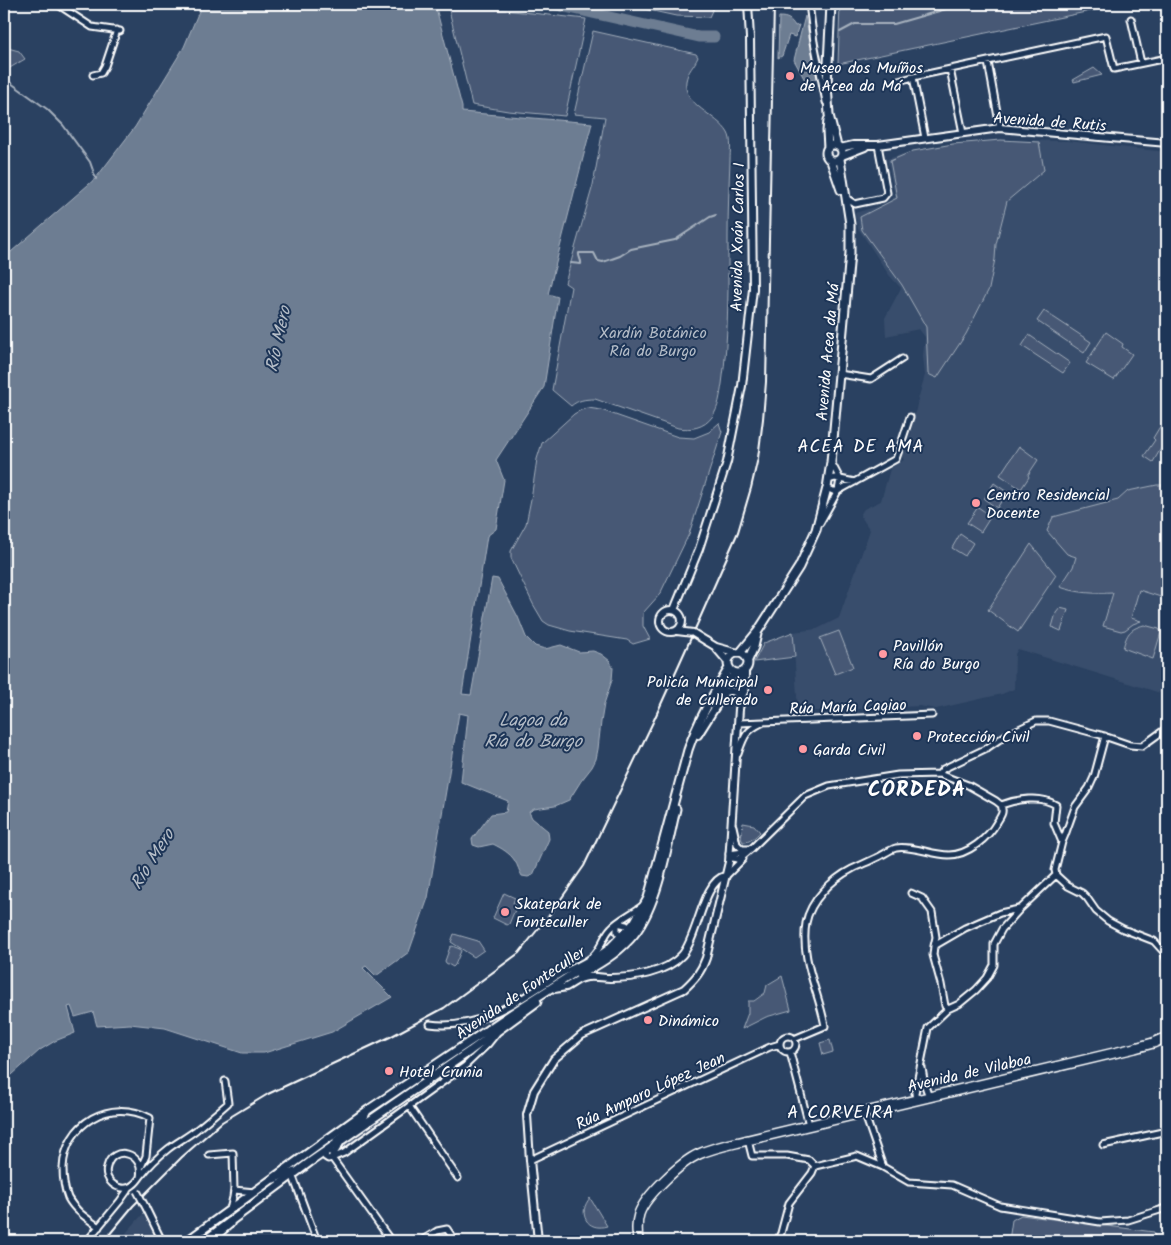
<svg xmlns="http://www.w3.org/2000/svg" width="1171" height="1245" font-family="Kalam,sans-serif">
  <rect width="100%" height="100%" fill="#2a4161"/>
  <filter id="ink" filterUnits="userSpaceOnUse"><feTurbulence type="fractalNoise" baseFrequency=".02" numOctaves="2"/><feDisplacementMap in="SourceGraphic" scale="10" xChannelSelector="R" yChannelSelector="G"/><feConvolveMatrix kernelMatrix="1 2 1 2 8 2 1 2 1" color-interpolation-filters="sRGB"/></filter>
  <g filter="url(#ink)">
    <path fill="#394e6c" d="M1001 140 1068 141 1128 148 1167 152V485H1157L1128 491 1073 567 1060 587 1099 594 1139 590 1167 599V695L1018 649 1015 654 1014 689 1002 694 936 709 920 706 798 712 793 632 817 629 839 618 870 530 860 515 864 509 881 501 890 469 904 460 901 454 908 446 918 400 925 375 923 356 925 337 919 329 886 336 885 318 901 288 889 275 858 228 855 213 885 204 895 196 887 159 913 151 953 144Z
      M143 1214 157 1241H119Z"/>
    <path fill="#465975" stroke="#a2acba" d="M621 4H715L709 17 676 16Z
      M840 4H1124L838 64Z
      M449 10H504L586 19 565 116 508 111 472 105Z
      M593 31 696 54 698 57C694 67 688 70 686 81 682 105 718 115 728 133 732 140 730 152 730 160 729 185 728 211 728 236 728 285 729 335 722 384 720 395 719 408 712 417 704 428 691 430 678 428L595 399C585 399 578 400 571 406L552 390 571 287 565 283 593 185 605 117 574 114Z
      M4 47 19 51 25 59 8 69 4 67Z
      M1094 68 1102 75 1074 82 1073 80Z
      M1001 140 1039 142 1044 170 1007 201 996 244 995 259 989 289 966 334 937 378 928 374 926 327 902 285 862 230 860 217 897 198 890 161 913 151 953 144Z
      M1044 311 1091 342 1084 353 1037 321Z
      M1106 332 1123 344 1122 347 1132 354 1114 380 1086 363Z
      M1029 335 1070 363 1063 373 1022 346Z
      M588 408 601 410 678 437 694 438 709 432 719 423 722 432 689 534 660 594 643 613V626L650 639 633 644 627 640 570 631 549 625 543 621 533 604 511 558V551L526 524 531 499 537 459 542 443 574 414 581 410Z
      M1167 415V447L1163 445 1153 462 1144 456 1155 440 1153 438Z
      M1019 446 1038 460 1028 475 1029 477 1021 489 1000 475Z
      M994 483 1007 492 997 508 984 499Z
      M1157 485H1167V599L1139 590 1131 618 1141 621 1133 624 1125 630 1121 631 1103 626 1113 593C1095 594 1077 593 1060 587L1073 567 1076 557 1067 554 1047 531 1053 517 1118 500 1128 491Z
      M978 507 991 516 981 532 967 523Z
      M960 534 973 543 965 556 952 548Z
      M1031 544 1056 575 1018 632 988 610Z
      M1060 608 1068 610 1061 631 1052 627 1056 613Z
      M1144 625 1159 629 1161 632 1153 659 1123 648C1127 634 1129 629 1144 625Z
      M839 631 853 667 835 674 820 638Z
      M793 632 795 657 754 662 764 643Z
      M743 823 754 825 760 832C756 836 750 843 743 842L741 838Z
      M504 893 515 898 513 903 517 905 509 924 507 925 493 918Z
      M454 934 478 941 484 950 474 957 451 942Z
      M452 946 460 949 461 951 455 965 453 967 446 963 445 961 450 947Z
      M782 976 791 1010 766 1017 742 1029 748 1013V1001H754L765 993 767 985Z
      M830 1040 833 1052 823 1055 820 1043Z
      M390 1112 392 1114 340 1151 344 1145Z
      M590 1198 607 1226C587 1232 577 1213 590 1198Z
      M1021 1215 1154 1232 1156 1241H1009L1012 1220Z"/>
    <path fill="#6d7d92" stroke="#a7b1be" d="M202 4H435L462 107V112L592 123 548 294 558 297 544 387 496 460 504 480 496 529 487 536 462 694 471 695 492 578 498 579 518 617 526 637 535 646 545 649 561 645 579 652 593 651 601 654 605 657 610 661 613 668 612 680 604 704 601 722 598 749 596 759 592 767 581 781 569 800 555 806 534 809 529 812 532 818 548 831 549 839 533 875 528 877 522 876C519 871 518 866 515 861 510 853 501 848 493 844L479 847 473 845 472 839 491 814 506 812 508 801 461 782 468 715 459 713 428 898 409 952 376 976 366 966 363 968 392 997 332 1032 264 1053H242L165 1028 130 1024 97 1026 93 1012 75 1017 71 1006 68 1007 75 1033 55 1041 40 1050 4 1082V258L96 178 135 127 184 47Z
      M805 16 817 78 806 82 794 60Z
      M779 17C787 17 791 19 795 26L799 25 795 37 789 35 782 56 778 58Z"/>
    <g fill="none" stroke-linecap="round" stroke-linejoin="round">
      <path stroke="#a7b1be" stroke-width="2" d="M840 32 855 24H894L946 9 984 4
        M4 78 47 109 63 125 90 162 96 179
        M571 263 581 264C582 260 578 257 579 253H594L598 261 603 262 620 256 631 249 675 240 710 217 716 215"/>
      <path stroke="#6d7d92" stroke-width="11" d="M552 4 699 37H714"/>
      <g stroke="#fff" stroke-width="9">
        <path id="minor" d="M57 4 92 27 120 31
          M809 4 814 42 826 102
          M1131 19 1141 63
          M988 62 1000 128
          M950 69 963 133
          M93 75 101 73 105 66 117 30
          M895 82 913 77
          M925 138 913 77 1106 36 1114 69 1167 58
          M846 198 855 204 883 198 887 193 878 145
          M839 374 871 379 902 359
          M831 462 840 479 855 482
          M827 488 833 491H838L840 479 835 478 828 480
          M820 523 838 491 896 459 910 417
          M739 723 932 715
          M738 754C744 737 745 731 762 723
          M939 774 943 769 987 748 1006 735 1036 721H1049L1101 735 1130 745 1142 746 1167 728
          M1001 805C1017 799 1041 795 1056 805L1054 823 1062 842 1055 870 1056 875 1068 886 1082 893 1087 898 1096 911 1108 921 1123 929 1154 941 1164 952 1167 961
          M733 826 737 844 742 849H749
          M1062 842 1065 835 1075 807 1089 788 1094 777 1105 736
          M752 848 743 852 729 854 732 858 739 859 752 848 805 796 829 786 898 775 939 774 968 785 996 801 1001 805
          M726 876 743 859
          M911 893 922 898 932 912 936 937 934 946 933 955 941 984 945 1006 948 1009
          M617 923V932L621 937 632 930 637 922
          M617 923 626 925 629 929V932
          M934 946 965 928 1000 913 1019 909
          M612 951 630 934 629 933
          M430 1024C481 1031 522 998 562 973 572 968 584 964 592 957 602 948 603 936 611 928 618 920 633 913 642 906
          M780 1044a8 8 0 1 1 16 0a8 8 0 1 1-16 0Z
          M794 1039 825 1026C819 992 800 959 806 923 810 901 832 879 852 869 860 865 868 862 876 858 883 855 889 850 896 848 911 845 932 855 949 855 968 855 988 838 997 822 1001 816 1004 812 1001 805
          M790 1052 809 1125
          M922 1068 925 1086 929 1097
          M916 1101 915 1093 928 1028 948 1009 959 1004 976 990 987 978 994 965V944L1002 929 1020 909 1056 875
          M409 1106 458 1178
          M864 1112 883 1167
          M336 1140 364 1119 368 1111
          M748 1140 752 1156H787L809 1160 815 1166 812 1173 789 1203 781 1233 777 1241
          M1103 1145 1167 1131
          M326 1150 332 1152V1158L328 1159 325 1157 327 1150
          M209 1155 233 1153 234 1190
          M332 1157 342 1141
          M332 1158 344 1153 465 1066 488 1044 496 1034
          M332 1158 391 1241
          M530 1160 770 1047 780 1044
          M815 1166 857 1156 883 1167 909 1182 952 1185 1000 1206 1100 1222 1128 1220 1160 1210 1167 1207
          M292 1174 317 1241
          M140 1177C145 1152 112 1144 107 1167 103 1180 118 1192 130 1187 136 1184 138 1180 141 1176 148 1167 159 1156 168 1149 177 1142 187 1137 196 1130 207 1121 218 1112 228 1103L225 1081
          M274 1180 294 1171
          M145 1206 162 1241
          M230 1210 233 1197 234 1190 255 1192
          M99 1227C88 1219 75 1211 68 1198 64 1188 63 1178 63 1168 65 1123 110 1097 150 1118L146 1156 141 1167
          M87 1241 120 1201 130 1187
          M211 1241 231 1224
          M421 1241 437 1231 447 1229 455 1241"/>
      </g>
      <g stroke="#fff" stroke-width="10">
        <path id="tertiary" d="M840 148 853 145H878L1000 128 1167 143
          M842 156 865 147
          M660 621a11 11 0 1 1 22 0a11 11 0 1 1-22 0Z
          M674 610 699 549 727 462 742 386 753 289 750 38 748 4
          M677 631 693 633
          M706 641 716 647 738 653
          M716 648 728 662
          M740 673 742 695
          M698 735 725 692C735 689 737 693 741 702
          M555 989C559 988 563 988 566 987 572 984 577 979 583 978 591 975 602 978 610 978 633 978 666 973 682 955 698 937 703 881 725 876
          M538 1241 530 1160 527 1115 534 1091 554 1059 582 1035 684 989C695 979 701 972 706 958L729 862 739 709 742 696 745 690V670"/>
      </g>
      <g stroke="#fff" stroke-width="11">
        <path id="secondary" d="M831 4 827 84 829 115 837 146
          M828 120 827 131 828 148
          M826 153a8 8 0 1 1 16 0a8 8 0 1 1-16 0Z
          M831 161 841 190
          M728 663a10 10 0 1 1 20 0a10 10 0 1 1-20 0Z
          M740 653 758 631 799 567 816 530 827 488 831 462 850 253V224L840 159
          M748 660 754 647 757 634
          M720 692 724 685 736 673
          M579 975C598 965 615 955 630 939 657 911 667 847 676 809
          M187 1241 279 1174 368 1110 514 1012 582 968 609 949 634 923 648 898 688 750C698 720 713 695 729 668
          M204 1241 310 1162 470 1051 537 1002"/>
      </g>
      <g stroke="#fff" stroke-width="12">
        <path id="trunk" d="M638 1241C637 1232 636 1224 639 1214 645 1196 681 1162 699 1154 714 1147 732 1144 748 1140L1135 1048 1153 1043 1167 1037"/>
      </g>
      <use href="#minor" stroke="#1d3557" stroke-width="5"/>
      <use href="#tertiary" stroke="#1d3557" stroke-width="6"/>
      <use href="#secondary" stroke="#1d3557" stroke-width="7"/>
      <use href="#trunk" stroke="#1d3557" stroke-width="9"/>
      <path stroke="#fff" stroke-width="2" d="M104 1241 133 1206 182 1157 222 1122 268 1094 390 1037 444 1008 519 953 554 909 584 866 653 722 700 618 738 532 751 488 758 458 763 419 766 382 774 4"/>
      <g stroke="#fff" stroke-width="9" stroke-linecap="butt">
        <path id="minor-bridge" d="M137 1191 145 1206"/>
      </g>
      <g stroke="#fff" stroke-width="10" stroke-linecap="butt">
        <path id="tertiary-bridge" d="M693 633 706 641"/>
      </g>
      <use href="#minor-bridge" stroke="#1d3557" stroke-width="5"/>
      <use href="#tertiary-bridge" stroke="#1d3557" stroke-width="6"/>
    </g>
  </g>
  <g fill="#ff9aa2" stroke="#1d3557" stroke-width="2">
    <circle cx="790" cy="76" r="5"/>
    <circle cx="976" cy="503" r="5"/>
    <circle cx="883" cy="654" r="5"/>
    <circle cx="768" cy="690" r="5"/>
    <circle cx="917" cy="736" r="5"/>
    <circle cx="803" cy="749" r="5"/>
    <circle cx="505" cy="912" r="5"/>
    <circle cx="648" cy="1020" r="5"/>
    <circle cx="389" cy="1071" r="5"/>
  </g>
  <g text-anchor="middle" stroke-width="4" stroke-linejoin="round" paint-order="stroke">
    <g font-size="16" fill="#fff" stroke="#1d3557" text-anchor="start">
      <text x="800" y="73">Museo dos Muíños<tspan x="800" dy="18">de Acea da Má</tspan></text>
      <text x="986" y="500">Centro Residencial<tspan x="986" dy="18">Docente</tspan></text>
      <text x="893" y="651">Pavillón<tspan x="893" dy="18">Ría do Burgo</tspan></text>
      <text x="758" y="687" text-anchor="end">Policía Municipal<tspan x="758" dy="18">de Culleredo</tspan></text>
      <text x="927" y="742">Protección Civil</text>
      <text x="813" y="755">Garda Civil</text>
      <text x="515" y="909">Skatepark de<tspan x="515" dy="18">Fonteculler</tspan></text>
      <text x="658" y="1026">Dinámico</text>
      <text x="399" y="1077">Hotel Crunia</text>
    </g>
    <g font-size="16" fill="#fff" stroke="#1d3557">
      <text transform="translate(1050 121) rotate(4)" y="6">Avenida de Rutis</text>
      <text transform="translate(737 237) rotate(-89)" y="6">Avenida Xoán Carlos I</text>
      <text transform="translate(827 352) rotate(-85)" y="6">Avenida Acea da Má</text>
      <text transform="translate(848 706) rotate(-2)" y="6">Rúa María Cagiao</text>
      <text transform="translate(520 992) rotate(-34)" y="6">Avenida de Fonteculler</text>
      <text transform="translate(969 1072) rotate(-13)" y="6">Avenida de Vilaboa</text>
      <text transform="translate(650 1090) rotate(-25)" y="6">Rúa Amparo López Jean</text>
    </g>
    <g font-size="16" fill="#b5bdc8" stroke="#1d3557">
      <text x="653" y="338">Xardín Botánico<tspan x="653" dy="18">Ría do Burgo</tspan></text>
    </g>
    <g font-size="18" font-style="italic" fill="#b6bec8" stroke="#1d3557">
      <text transform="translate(278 339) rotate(-78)" y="6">Río Mero</text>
      <text x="533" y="726">Lagoa da<tspan x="533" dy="21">Ría do Burgo</tspan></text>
      <text transform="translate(152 859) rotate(-58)" y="6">Río Mero</text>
    </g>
    <g font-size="18" letter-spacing="1" fill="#fff" stroke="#1d3557">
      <text x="861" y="452">ACEA DE AMA</text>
      <text x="841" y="1118">A CORVEIRA</text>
    </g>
    <g font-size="21" font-weight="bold" letter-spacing="1" fill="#fff" stroke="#1d3557">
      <text x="917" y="796">CORDEDA</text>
    </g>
  </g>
  <rect width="1171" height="1245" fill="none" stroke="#1d3557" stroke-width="20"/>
  <rect x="10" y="10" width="1151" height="1225" fill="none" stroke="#fff" stroke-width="2" filter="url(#ink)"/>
</svg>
